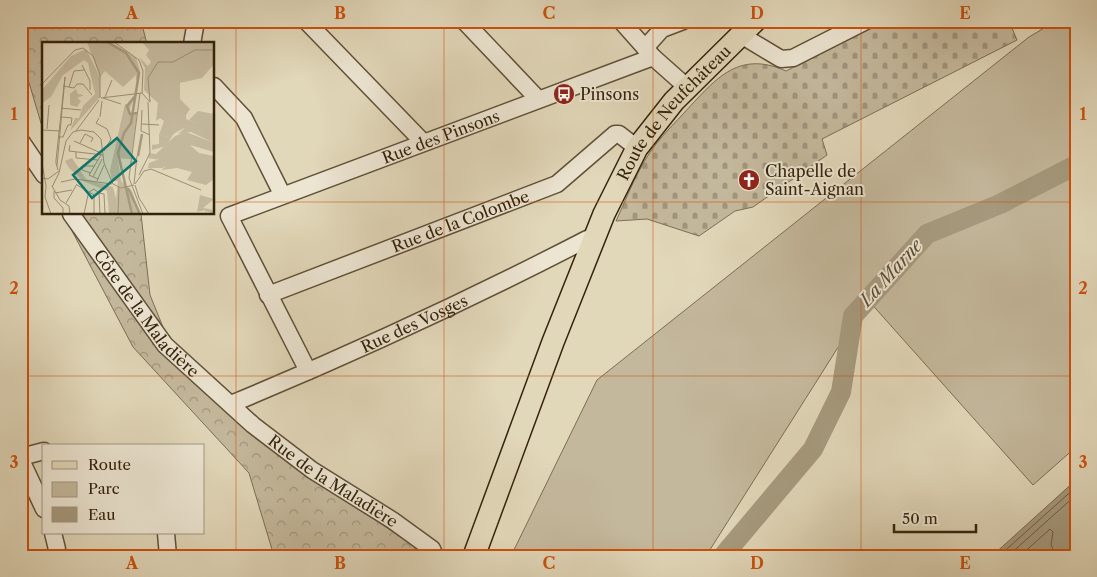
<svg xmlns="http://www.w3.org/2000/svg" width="1097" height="577" font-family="'Libre Caslon Text',serif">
  <defs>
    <pattern id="forest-crowns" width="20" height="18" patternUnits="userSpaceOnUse" patternTransform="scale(1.25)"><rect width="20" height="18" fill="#c4b89c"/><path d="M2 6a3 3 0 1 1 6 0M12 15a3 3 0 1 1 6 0" fill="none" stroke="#a0957e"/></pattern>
    <pattern id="cemetery-stones" width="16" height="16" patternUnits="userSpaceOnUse" patternTransform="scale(1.25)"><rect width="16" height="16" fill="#c4b89c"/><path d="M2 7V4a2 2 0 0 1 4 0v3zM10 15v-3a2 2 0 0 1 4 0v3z" fill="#a0957e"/></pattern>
  </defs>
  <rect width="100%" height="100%" fill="#e1d7b9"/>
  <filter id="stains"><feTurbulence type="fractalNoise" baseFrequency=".004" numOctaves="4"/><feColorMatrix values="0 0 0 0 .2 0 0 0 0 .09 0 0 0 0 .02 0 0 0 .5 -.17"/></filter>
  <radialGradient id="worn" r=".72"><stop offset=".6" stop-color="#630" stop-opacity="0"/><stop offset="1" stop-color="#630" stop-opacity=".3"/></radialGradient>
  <path fill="#c4b89c" stroke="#7c6e54" d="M1056 21H1076V447L1033 485 868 300 706 556H511L597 380 1029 37Z"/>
  <path fill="url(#forest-crowns)" stroke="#7c6e54" d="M25 21H141L147 44H44V133L27 76Z
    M67 214H141L150 295 178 364 304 473 413 545 419 556H274L249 473 133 347 71 229Z"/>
  <path fill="url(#cemetery-stones)" stroke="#7c6e54" d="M884 21H1009L1017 40 822 139 827 155 753 207 735 211 699 236 647 219 616 221C625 202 633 180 644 162 654 144 669 129 683 114 714 81 737 49 786 71Z"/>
  <path fill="#a69a7e" stroke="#786a50" d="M1076 480V535L1069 542 1076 549V556H992Z"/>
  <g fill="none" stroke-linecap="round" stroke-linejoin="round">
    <path stroke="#6d5e45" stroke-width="1" d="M999 556 1076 487
      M1008 556 1076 495
      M1020 556 1050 529 1053 532 1051 545 1056 556"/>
    <path stroke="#a69a7e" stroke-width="20" d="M723 556 813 449 841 392 853 316 927 234 1000 204 1076 165"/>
    <g stroke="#5f5037" stroke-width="19">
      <g id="minor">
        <path d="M306 21 423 142"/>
        <path d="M464 21 538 99"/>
        <path d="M621 21 653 57 689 89"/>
        <path d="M741 35 781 59 793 58 866 21"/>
        <path d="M192 44 196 21"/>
        <path d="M645 48 662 29 683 21"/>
        <path d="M214 86 244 118 282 194"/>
        <path d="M21 141 44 175"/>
        <path id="s1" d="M71 214 165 345 253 425 312 470 392 520 432 549 435 556"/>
        <path id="s2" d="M268 295 557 184 615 134H619L637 148"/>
        <path id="s3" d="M308 371 229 216 653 57"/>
        <path id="s4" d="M231 404C352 354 471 299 587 239L593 241"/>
        <path d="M21 457 44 451"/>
        <path d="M21 460 44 509"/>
        <path d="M53 533 57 549 54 556"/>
        <path d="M166 533 168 556"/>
      </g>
    </g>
    <g stroke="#34230c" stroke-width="24">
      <g id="major">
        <path id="s5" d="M474 556 553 342 604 214 637 148 674 101 755 21"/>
      </g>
    </g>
    <use href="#minor" stroke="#ece5d2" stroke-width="16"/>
    <use href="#major" stroke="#e1d7b9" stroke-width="21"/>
  </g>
  <path fill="none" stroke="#cd510c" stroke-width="1" stroke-opacity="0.55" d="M236 21V556M444 21V556M653 21V556M861 21V556M21 202H44M214 202H1076M21 376H1076"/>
  <defs>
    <g id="bus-disc" transform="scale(1.125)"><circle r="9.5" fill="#8f2418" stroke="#ece5d2"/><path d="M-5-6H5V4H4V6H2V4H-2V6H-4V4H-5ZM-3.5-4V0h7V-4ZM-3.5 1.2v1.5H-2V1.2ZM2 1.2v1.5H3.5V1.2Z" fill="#fff"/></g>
    <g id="church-disc" transform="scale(1.125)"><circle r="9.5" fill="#8f2418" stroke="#ece5d2"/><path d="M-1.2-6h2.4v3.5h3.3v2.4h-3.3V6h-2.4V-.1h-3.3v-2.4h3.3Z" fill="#fff"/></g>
  </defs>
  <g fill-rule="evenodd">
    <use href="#bus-disc" x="564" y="94"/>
    <use href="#church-disc" x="749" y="180"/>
  </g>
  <g text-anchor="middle" stroke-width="4" stroke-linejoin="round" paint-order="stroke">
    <g font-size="16" fill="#34230c" stroke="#ece5d2" text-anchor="start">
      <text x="580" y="100">Pinsons</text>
      <text x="765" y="177">Chapelle de<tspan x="765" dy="18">Saint-Aignan</tspan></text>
    </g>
    <g font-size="16" fill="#34230c" stroke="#ece5d2">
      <text dy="6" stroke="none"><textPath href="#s5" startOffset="490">Route de Neufchâteau</textPath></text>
      <text dy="6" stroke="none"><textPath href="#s3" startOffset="400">Rue des Pinsons</textPath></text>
      <text dy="6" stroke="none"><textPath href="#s2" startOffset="206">Rue de la Colombe</textPath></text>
      <text dy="6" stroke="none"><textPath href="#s1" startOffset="125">Côte de la Maladière</textPath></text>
      <text dy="6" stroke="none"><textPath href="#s4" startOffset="200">Rue des Vosges</textPath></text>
      <text dy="6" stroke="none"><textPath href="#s1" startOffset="378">Rue de la Maladière</textPath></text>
    </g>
    <g font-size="18" font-style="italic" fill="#5c4d34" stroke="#ece5d2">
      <text transform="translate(891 273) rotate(-48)" y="6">La Marne</text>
    </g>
  </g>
  <g transform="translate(42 42)">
    <rect width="172" height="172" fill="#e1d7b9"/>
    <path d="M45 0H62L83 11 85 18 94 25 95 32 81 45 63 29 58 35ZM92 56 87 69 88 72 95 71 89 117 76 116 79 139 90 149 98 172H78L74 157 76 139H70L68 128 83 62 87 63ZM144 73V77L156 82 159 89 142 86 126 95 117 93 122 79ZM144 90 172 101V110L148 103 157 111 172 114V137L164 143 145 138 150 130 135 126 120 128 131 114 118 118 106 116 107 111 114 112 133 94Z" fill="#c4b89c"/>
    <path d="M62 0H69L94 16 98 29 94 40V25L85 18 83 11ZM100 0H172V22L160 36 138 41V57L148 67 144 73 125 81 118 76 114 79 116 61 102 48 103 26 97 15 106 24 109 20 104 13 107 8ZM44 7 58 35V55L28 89 33 76H37L41 64 53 52 46 21 42 18 21 33 9 55 0 61V48L29 14ZM34 47 36 52 42 53 35 56 39 59 35 65 28 63V52ZM156 69 172 72V101L149 90 136 92 144 85 159 89 154 85 156 82 147 78ZM134 88 124 104 110 108V103L117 102V93L126 95ZM134 111 130 120 120 126H106L107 121ZM30 116 44 137 71 145 78 172H67L65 149 41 139 27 126 23 119ZM158 153 172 157 161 166 172 168V172L164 169 163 172V168L155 170Z" fill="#c4b89c"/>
    <path fill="none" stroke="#a69a7e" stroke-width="2.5" d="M65 0 84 11 97 31 89 81 82 91 76 111 90 172M94 53 85 64 88 72 95 71M96 114 100 92M86 146 98 172"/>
    <path fill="none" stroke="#9c8f74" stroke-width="1" d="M72 0 97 18 101 29 100 51M40 23 48 39V48M0 42 33 8 41 6 51 14 58 33V56M21 44 32 46 35 42H41L50 53M27 45 32 29 42 28M98 51 87 136 101 172M100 51 108 60 106 36 116 20H131L153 8H173M63 55 70 38M59 56 100 51M61 56 79 62M19 66 39 68M100 68 99 89 108 93M58 75 60 59M57 76 54 81 65 87 69 97 62 109M100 82 117 83M5 87 7 63M0 88 18 89M34 89 57 58M16 95H21L26 83H29L30 76 20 75M32 99 59 111M38 101 43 92 51 96 49 100M28 103 27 109 61 113M34 110V116L56 118M0 121 4 144M15 124 23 35 14 118V121L16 128M49 131 40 128V124H53M97 133 108 111 106 60M51 135 60 117M0 136 6 137 17 129M56 137 47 133 59 113M55 139 62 123M19 140 33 137 70 142M92 142 95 114M93 142 102 129 109 127 159 148M35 143 52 153V172M93 143 97 156 107 172M4 144 3 155 9 172M10 144 18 158 27 164 28 172M10 145 17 131 24 99 31 90 39 88 52 90 59 97 62 121 71 142 79 146 92 143M12 149V156L21 166V172M47 150 52 147 57 151 58 172M13 151 30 148M57 151 62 152 63 172M24 161 35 142M42 172 46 153M76 172 77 145"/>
    <path fill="#0f766e" fill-opacity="0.15" stroke="#0f766e" stroke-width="2.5" d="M75 96 94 119 50 156 31 133Z"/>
    <rect width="172" height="172" fill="none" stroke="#34230c" stroke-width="2.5"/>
  </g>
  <rect width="1097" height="577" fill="none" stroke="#e1d7b9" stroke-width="55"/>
  <rect x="42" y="444" width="162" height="90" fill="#ece5d2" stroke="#a29783"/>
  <rect x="52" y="461" width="25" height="8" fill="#e1d7b9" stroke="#a29783"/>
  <text x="88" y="470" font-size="15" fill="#34230c">Route</text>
  <rect x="52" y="482" width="25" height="15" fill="#c4b89c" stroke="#a29783"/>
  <text x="88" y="494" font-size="15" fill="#34230c">Parc</text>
  <rect x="52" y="507" width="25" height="15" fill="#a69a7e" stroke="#a29783"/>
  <text x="88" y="520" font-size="15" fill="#34230c">Eau</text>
  <path d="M894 524v8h82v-8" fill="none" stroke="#34230c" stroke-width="2.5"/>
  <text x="902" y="524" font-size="15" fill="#34230c" stroke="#ece5d2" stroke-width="4" paint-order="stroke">50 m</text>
  <rect x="28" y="28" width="1042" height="522" fill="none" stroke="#cd510c" stroke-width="2"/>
  <g font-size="16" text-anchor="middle" font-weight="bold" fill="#cd510c">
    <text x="132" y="19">A</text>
    <text x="340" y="19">B</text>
    <text x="549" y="19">C</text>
    <text x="757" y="19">D</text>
    <text x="965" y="19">E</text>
    <text x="14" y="120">1</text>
    <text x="1083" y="120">1</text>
    <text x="14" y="294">2</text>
    <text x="1083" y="294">2</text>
    <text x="14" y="468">3</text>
    <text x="1083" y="468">3</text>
    <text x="132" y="569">A</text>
    <text x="340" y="569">B</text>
    <text x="549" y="569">C</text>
    <text x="757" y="569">D</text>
    <text x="965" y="569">E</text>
  </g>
  <rect width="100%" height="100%" filter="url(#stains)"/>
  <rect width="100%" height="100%" fill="url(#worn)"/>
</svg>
